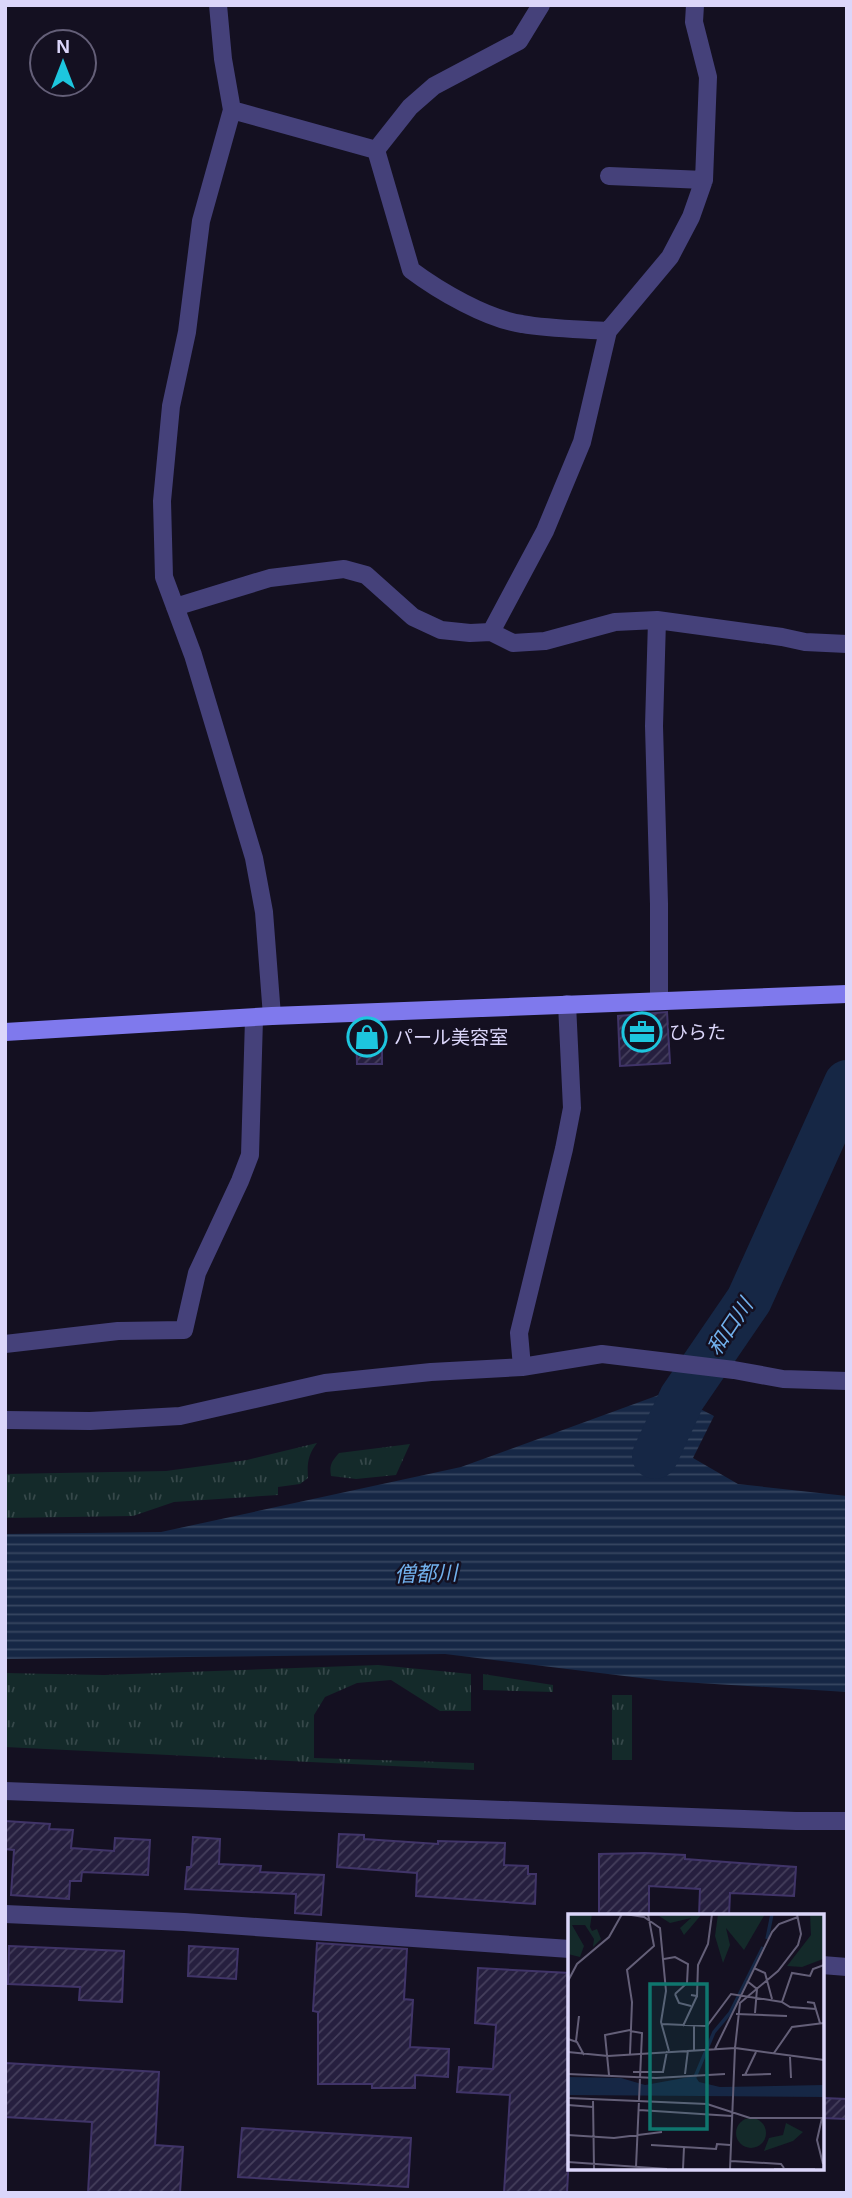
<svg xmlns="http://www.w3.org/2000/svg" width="852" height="2198" font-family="Arial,'Noto Sans JP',sans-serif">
  <defs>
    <pattern id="grass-tufts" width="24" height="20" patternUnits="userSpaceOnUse" patternTransform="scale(1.75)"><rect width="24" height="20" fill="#142a2a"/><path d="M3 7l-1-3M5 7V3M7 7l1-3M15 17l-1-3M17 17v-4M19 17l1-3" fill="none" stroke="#36484a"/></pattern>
    <pattern id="water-rules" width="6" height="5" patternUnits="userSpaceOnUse" patternTransform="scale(1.75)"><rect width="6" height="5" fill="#162745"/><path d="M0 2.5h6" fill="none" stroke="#374661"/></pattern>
    <pattern id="building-hatch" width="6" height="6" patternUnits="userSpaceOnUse" patternTransform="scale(1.75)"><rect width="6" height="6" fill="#261f3f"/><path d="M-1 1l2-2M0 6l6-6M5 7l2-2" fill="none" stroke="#453f5c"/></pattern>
  </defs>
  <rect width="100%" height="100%" fill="#141021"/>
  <path fill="url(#grass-tufts)" d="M317 1443C308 1455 307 1463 308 1478L300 1484 278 1487V1495L174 1502 133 1516 5 1518V1474L166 1471 247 1460Z
    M410 1444 396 1475 356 1479 331 1476C329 1465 332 1461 339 1453Z
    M378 1665 471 1674V1711H440L391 1680 357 1683 325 1697 314 1715V1758L474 1763V1770L5 1747V1673L104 1675Z
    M483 1674 553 1685V1692L483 1690Z
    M612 1695H632V1760H612Z"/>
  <path fill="url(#water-rules)" d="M667 1392 714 1416 693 1458 738 1484 847 1496V1692L665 1681 445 1654 5 1659V1534L161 1532 461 1467Z"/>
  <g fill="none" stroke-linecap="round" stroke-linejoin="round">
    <path stroke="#162745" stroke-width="46" d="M655 1456 682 1398 749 1300 847 1083"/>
  </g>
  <path fill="url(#building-hatch)" stroke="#403468" stroke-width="2" d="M667 1012 670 1063 620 1066 618 1016Z
    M356 1026H382V1064H357Z
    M5 1821 50 1824 49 1829 73 1830 71 1848 114 1851 115 1838 150 1840 148 1875 82 1872 81 1881H70L69 1899 11 1895 14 1850 5 1849Z
    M339 1834 364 1835V1839L438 1844V1841L505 1843 504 1865 528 1866V1874H536L535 1904 416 1896 417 1873 337 1867Z
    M193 1837 220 1839 219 1864 261 1866 260 1872 324 1875 321 1915 295 1913 296 1894 185 1889 187 1867H191Z
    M645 1853 685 1855V1859L796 1867 794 1896 730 1893 729 1916H699L700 1889 649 1886V1916H599V1854Z
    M317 1943 407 1949 404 1999 413 2000 410 2047 449 2049 448 2077 415 2075V2088H372V2084H318V2012L313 2011Z
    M9 1946 124 1951 122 2002 79 2000 80 1987 8 1984Z
    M189 1946 238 1949 236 1979 188 1976Z
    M478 1968 570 1973V2136L567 2193H504L510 2095 457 2092 459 2067 493 2069 496 2025 475 2023Z
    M5 2063 159 2072 155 2145 183 2147 180 2193H88L92 2122 5 2117Z
    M823 2098 847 2099V2119L822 2118Z
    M242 2128 411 2138 408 2187 238 2177Z"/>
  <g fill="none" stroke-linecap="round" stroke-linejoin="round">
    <path stroke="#45417a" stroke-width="18" d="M218 5 223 59 232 110 201 221 187 332 171 406 162 501 164 577 193 655 254 858 264 912 272 1016
      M232 110 376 150
      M376 150 411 270C439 291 487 319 522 324 550 329 579 329 608 331
      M376 150 410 107 434 86 519 41 541 5
      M609 176 704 180 708 77 694 22 695 5
      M175 607 270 578 344 569 366 575 413 617 441 630 470 633 491 632 513 643 545 641 615 622 657 620 782 637 805 642 847 644
      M657 620 654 726 659 904V1001
      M491 632 545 531 582 442 608 331 670 257 691 217 704 180
      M5 1344 118 1331 184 1330 197 1273 240 1181 250 1155 254 1019
      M522 1367 519 1333 564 1149 572 1108 567 1004
      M5 1420 90 1421 180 1416 325 1383 431 1372 522 1367 602 1354 734 1370 783 1379 847 1381
      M5 1791 796 1821H847
      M5 1914 184 1922 570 1949
      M822 1965 847 1967"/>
    <path stroke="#7f79ed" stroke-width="18" d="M5 1032 272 1016 847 994"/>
  </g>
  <defs>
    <g id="office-ring" transform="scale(2.0125)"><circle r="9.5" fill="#141021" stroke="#1dc6de" stroke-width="1.5"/><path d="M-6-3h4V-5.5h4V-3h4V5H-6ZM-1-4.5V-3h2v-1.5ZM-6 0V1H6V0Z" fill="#1dc6de"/></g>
    <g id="shop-ring" transform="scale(2.0125)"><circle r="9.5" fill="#141021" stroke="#1dc6de" stroke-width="1.5"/><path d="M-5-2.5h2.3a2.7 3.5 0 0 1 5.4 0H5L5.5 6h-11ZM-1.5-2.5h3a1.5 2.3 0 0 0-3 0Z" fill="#1dc6de"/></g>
  </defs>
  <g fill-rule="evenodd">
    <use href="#office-ring" x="642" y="1032"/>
    <use href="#shop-ring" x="367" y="1037"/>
  </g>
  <g text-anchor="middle" stroke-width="5" stroke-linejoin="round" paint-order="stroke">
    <g font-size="19" fill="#dbd6fa" stroke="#141021" text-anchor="start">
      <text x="669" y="1039">ひらた</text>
      <text x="394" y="1044">パール美容室</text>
    </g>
    <g font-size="21" font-style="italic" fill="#71b0ec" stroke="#141021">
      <text transform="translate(730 1327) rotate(-56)" y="7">和口川</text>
      <text transform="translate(426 1574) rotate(-2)" y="7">僧都川</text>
    </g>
  </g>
  <g transform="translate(568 1914)">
    <rect width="256" height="256" fill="#141021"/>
    <path d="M0 0H24L22 13 24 17 29 15 33 25 25 33 26 25 17 11H4L16 32 12 43 0 40ZM134 0 116 21 112 14 123 4 102 9 91 2ZM150 0H197L176 36 158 14 162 31 155 49 147 22ZM242 0H255V45L234 53 219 52 243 21ZM218 209 235 218 225 227 196 237 201 224 215 221Z" fill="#142a2a"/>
    <path d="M168 219a15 15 0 1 1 30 0a15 15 0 1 1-30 0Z" fill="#142a2a"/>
    <path d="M127 162 131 168 152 173 256 171 255 183 0 181V163L53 164 77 171Z" fill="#162745"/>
    <path fill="none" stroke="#162745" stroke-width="3.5" d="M199 25 204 0M127 163 146 118 162 99 195 33"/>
    <path fill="none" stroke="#645f78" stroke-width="2" d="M57 0 76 3 92 14 98 77 93 108 101 137M96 45 107 43 120 50 119 69 107 80M186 54 197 59 204 85M0 67 9 50 41 23 54 0M179 67 189 75 187 99M107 80 111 89 123 92M123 81 129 82 130 51 140 30 144 0M239 88 246 89 252 109M248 95 222 93 214 88 224 59 242 62 245 55 256 51M168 100 219 102M94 110 139 112 163 80 214 88M126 111V136M115 112 129 82M62 117 74 119 68 253M0 125 9 128 16 141M8 127 11 102M147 135 204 18 211 10 230 3M0 138 40 142 167 134 172 89 210 57 230 31 233 20 229 0M206 139 224 113 256 109M62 140 64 88 59 56 86 32 80 0M222 143 223 164M65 158H95L99 137M0 160 88 164 157 160M117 160 120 136M41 161 37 121 62 116M174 161 203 160M177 161 188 138M0 184 139 190 182 204H256M25 185 26 255M0 191 25 193M71 196 164 202M254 204 249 226 255 250M0 221 46 224 94 218M83 231 148 235 149 230 162 231M163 247 213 250 216 254M0 248 99 255M115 255 116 233M162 255 167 134 256 146M206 255H247"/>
    <path fill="#0f766e" fill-opacity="0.15" stroke="#0f766e" stroke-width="3.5" d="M82 70H139V215H82Z"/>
    <rect width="256" height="256" fill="none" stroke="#dbd6fa" stroke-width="3.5"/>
  </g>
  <rect width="852" height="2198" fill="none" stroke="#dbd6fa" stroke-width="14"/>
  <g transform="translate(63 63)"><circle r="33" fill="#141021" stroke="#645f78" stroke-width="2"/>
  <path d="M0-5L12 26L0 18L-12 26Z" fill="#1dc6de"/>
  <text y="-10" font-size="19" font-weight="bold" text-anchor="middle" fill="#dbd6fa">N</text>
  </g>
</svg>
